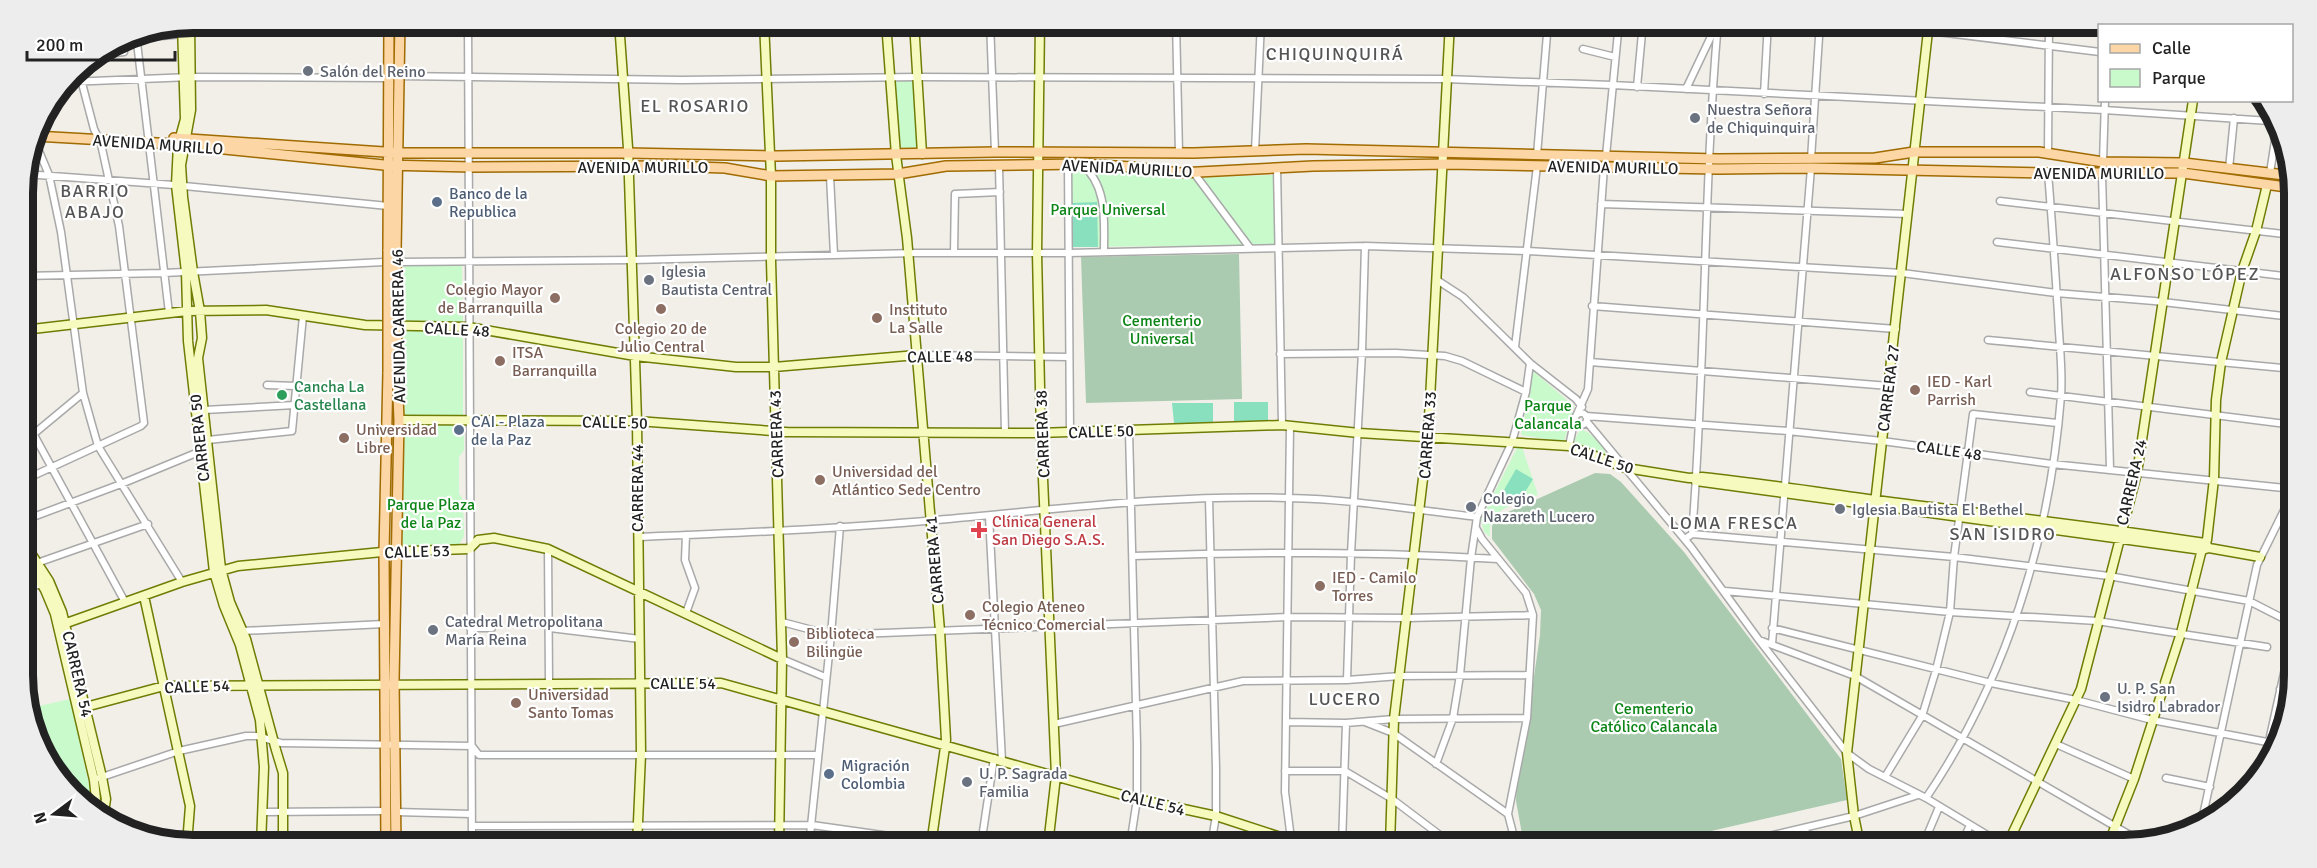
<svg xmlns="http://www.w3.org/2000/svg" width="2317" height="868" font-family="Signika,sans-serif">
  <rect width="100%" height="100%" fill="#f2efe9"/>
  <path fill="#aacbaf" d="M1239 254 1242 399 1086 403 1081 257Z
    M1595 473 1610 474 1621 482 1684 552 1841 759 1847 800 1650 845H1524L1516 801 1517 775 1524 746 1540 635 1541 610 1534 594 1492 539V526L1497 517Z"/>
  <path fill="#c8facc" d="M916 80 920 148 901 149 895 81Z
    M1070 170 1133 172 1188 178 1273 175 1276 245 1070 247Z
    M462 265 463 322H404V266Z
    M463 329V418H406L404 414 401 330Z
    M1533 371 1574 406 1564 442 1521 435Z
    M460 422 464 425V450L459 457V494L463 499 464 536 458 547 396 548 402 428 404 423Z
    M1580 429C1590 431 1607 448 1606 457L1575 444V439Z
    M1518 446 1522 447 1538 495C1516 504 1486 508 1490 537L1484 532 1481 519Z
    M70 699 91 794 86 801 65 787 26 709Z"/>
  <path fill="#88e0be" d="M1097 202 1098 247H1072L1071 203Z
    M1234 402H1268V422H1234Z
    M1172 403H1213V423H1174Z
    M1516 469 1533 479 1516 507 1500 497Z"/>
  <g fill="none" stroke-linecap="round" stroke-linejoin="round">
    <g stroke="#a9a9a9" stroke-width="9">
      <path id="street" d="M468 22 472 845
        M990 22 995 152
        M1176 22 1179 153
        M1857 22 2100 52
        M2112 26V22
        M1373 32V22
        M136 34 169 313
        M121 40 305 22
        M1583 49 1615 57
        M97 55 124 52
        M400 76 682 80 918 77 1445 79 1612 85 2104 110 2270 121
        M68 82 191 77 388 78
        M1637 87 1643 22
        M1686 89 1716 26
        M1764 94 1768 22
        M34 139 49 175 61 232 83 393 98 446 182 582
        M1255 151 1261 22
        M2048 153 2049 22
        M1537 155 1548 22
        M1606 156 1619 22
        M1811 159 1820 22
        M2103 162 2105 100
        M1068 164 1070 432
        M1081 164C1108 185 1104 221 1104 251
        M999 166 1005 433
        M1277 168 1282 425
        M2229 169 2234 118
        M1194 173 1250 248
        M2270 173 2276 134
        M25 174 174 185 388 206
        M2102 174 2110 469
        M830 176 834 255
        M2000 201 2293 235
        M1601 204 1908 214
        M1997 242 2293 277
        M954 253 955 194 1000 192
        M399 262 633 260 916 253H1069L1365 246 1528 251 1902 273 2056 293 2154 301 2293 317
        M23 276 164 273 384 262
        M1437 280 1463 297 1530 363 1576 399 1582 407
        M1592 306 1896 329
        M1988 340 2294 369
        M1515 347 1537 166
        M1280 354 1396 353 1445 356 1462 361 1526 392
        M917 355 1069 357
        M1590 362 1889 386
        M267 385 296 386
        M2030 392 2294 425
        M204 410 295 405
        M1575 419a6 6 0 1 1 12 0a6 6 0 1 1-12 0Z
        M1577 414 1588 389 1604 167
        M1586 416 1788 431 1882 441 2052 464 2294 489
        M1587 422 1691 547 1759 640 1847 753 1869 769 1926 798 2004 845
        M1290 426 1285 792 1291 839
        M1129 431 1137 744V799L1130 845
        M34 435 125 602
        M208 440 292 431 303 316
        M24 442 83 393
        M1569 446 1575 418
        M24 480 141 426 144 423 119 226 101 144 94 129 78 68
        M1209 499 1216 768V816L1211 845
        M989 516 1002 761
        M25 520 121 484 201 451
        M1476 528 1482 539 1526 593 1533 615 1527 718 1508 814 1516 845
        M1692 534C1706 364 1703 193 1718 22
        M638 537C737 533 837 529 936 520 1053 510 1171 494 1288 498 1351 499 1415 510 1477 517
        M1685 539 1692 534 1954 557 2109 576 2249 601 2294 624
        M548 549 549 683
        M1133 556C1255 551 1377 552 1498 559
        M37 563 148 524
        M25 588 42 584
        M1725 591 1950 612 2097 621 2267 647
        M686 613 695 588 685 560 686 535
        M782 622 831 635 1288 617 1407 618 1533 615
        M470 628H492
        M550 628 640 639
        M1772 628 1991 683 2076 700 2152 720 2267 742
        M243 631 384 624
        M1759 640 1855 676 2142 842
        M1772 644 1811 168
        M782 659 825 677
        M1347 680 1351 554 1362 352 1365 246
        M2280 689 2291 696
        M1287 722 1346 723 1394 719 1527 718
        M1365 722 1393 733 1508 814
        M1054 724 1243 681 1347 680 1400 676 1529 675
        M2056 744 2134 779
        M2265 759 2294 628
        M1436 764 1453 718 1460 675 1471 558 1477 517 1512 442 1526 392 1530 363
        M1285 771H1345L1392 799 1453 845
        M1885 777 1922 716 1936 670 1950 612 1954 557 1973 414 2057 423
        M99 778 179 751 246 736H257L281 743 472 746 479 755H817
        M2166 778 2210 787
        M1926 798C2006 680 2050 539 2061 396 2063 370 2059 341 2058 314 2055 267 2052 220 2048 173
        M263 812 386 811
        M396 812 471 814
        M2202 820 2257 565 2294 490
        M472 826 812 825 932 842 946 845
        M1805 828 1809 845
        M1258 832 1271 845
        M1925 838 1937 845
        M809 845 831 635 840 526
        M882 845 883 835
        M981 845 994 758
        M1342 845 1346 723
        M1731 845 1854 816 1918 795
        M1923 845 1939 807
        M1961 845 1970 825"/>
    </g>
    <g stroke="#707d05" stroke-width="11">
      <path id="secondary" d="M619 22 628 148 637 421 641 754 637 845
        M764 22 771 176V261L782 659 779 845
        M886 22 896 155 907 238 940 631 946 740 931 845
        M914 22 922 154
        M1040 22 1037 253 1041 433 1056 776 1048 845
        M2123 22 2126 26
        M190 23 191 110 181 165 183 197 193 272 200 311 202 338 198 358 221 569 230 602 246 639 276 750 283 773V845
        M182 25 185 119 178 145 176 185 186 272 188 341 214 572 224 606 240 645 260 720 264 767 261 845
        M24 330 187 311 266 310 365 325 468 327 635 356 736 367H774L917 355
        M399 420 637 421 787 432 1038 433 1282 425 1359 433 1569 446 1626 468 1689 478 1702 477C1760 483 1817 492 1875 500 1985 514 2095 526 2205 543L2209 548
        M1696 481 2202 550 2209 548 2260 557
        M25 544 49 581 62 612 102 777 106 799 104 813
        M25 557 45 590 55 614 94 780 97 809
        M144 596 190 806 187 844
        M58 626 182 582 238 566 382 552 469 549 478 540 494 538 548 549 782 659
        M78 709 164 686 721 683 1137 799 1216 816 1305 845
        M1390 845 1394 719 1428 437 1450 22
        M1860 845 1854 816 1847 753 1929 22
        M2007 845 2081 689 2137 473 2193 100
        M2108 845 2134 779 2181 633 2201 553 2207 540 2214 479 2216 400 2221 362 2242 271 2256 231 2267 185"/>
    </g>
    <g stroke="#a06b00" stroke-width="12">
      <path id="primary" d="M35 136 175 144 384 165 472 167 667 166 725 168 771 176 898 174 946 166 1080 164 1133 167 1179 173 1313 166 1449 164 1718 169 1811 168 2048 173H2183L2293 188
        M174 138 399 153H628L777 156 995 152 1194 153 1306 149 1718 159 1875 158 1914 152H2039L2103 162 2184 163 2293 176
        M388 251 389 22
        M396 251 400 22
        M386 845 384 552 388 372
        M396 845 394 681 399 420 397 372"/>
    </g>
    <use href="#street" stroke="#fff" stroke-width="6"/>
    <use href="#secondary" stroke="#f7fabf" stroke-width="8"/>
    <use href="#primary" stroke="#fcd6a4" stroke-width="9"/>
    <g stroke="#a06b00" stroke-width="12" stroke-linecap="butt">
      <path id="primary-bridge" d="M388 251V372
        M396 251 397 372"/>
    </g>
    <use href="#primary-bridge" stroke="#fcd6a4" stroke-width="9"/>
  </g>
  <g fill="#6b7280" stroke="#fff" stroke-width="2">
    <circle cx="308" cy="71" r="6"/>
    <circle cx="1695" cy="118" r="6"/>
    <circle cx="649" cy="280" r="6"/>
    <circle cx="1471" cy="507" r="6"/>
    <circle cx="1840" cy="509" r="6"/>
    <circle cx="433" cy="630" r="6"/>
    <circle cx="2105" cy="697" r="6"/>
    <circle cx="967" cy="782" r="6"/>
  </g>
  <g fill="#5c6f8a" stroke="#fff" stroke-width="2">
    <circle cx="437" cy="202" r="6"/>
    <circle cx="459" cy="430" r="6"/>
    <circle cx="829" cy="774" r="6"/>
  </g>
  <g fill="#8d6e63" stroke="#fff" stroke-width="2">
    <circle cx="555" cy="298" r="6"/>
    <circle cx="661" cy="309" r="6"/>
    <circle cx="877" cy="318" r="6"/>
    <circle cx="500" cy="361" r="6"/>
    <circle cx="1915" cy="390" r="6"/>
    <circle cx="344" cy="438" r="6"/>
    <circle cx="820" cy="480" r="6"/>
    <circle cx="1320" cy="586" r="6"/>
    <circle cx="970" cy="615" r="6"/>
    <circle cx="794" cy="642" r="6"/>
    <circle cx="516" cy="703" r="6"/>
  </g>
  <circle fill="#2e9e5b" stroke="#fff" stroke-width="2" cx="282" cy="395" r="6"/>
  <path fill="#e0444e" stroke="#fff" stroke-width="2" d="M976 521h6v6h6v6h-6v6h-6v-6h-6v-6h6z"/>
  <g text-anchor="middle" stroke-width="4.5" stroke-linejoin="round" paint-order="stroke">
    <g font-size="16" fill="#5b616d" stroke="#fff" text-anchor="start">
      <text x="320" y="77">Salón del Reino</text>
      <text x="1707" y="115">Nuestra Señora<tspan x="1707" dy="18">de Chiquinquira</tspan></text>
      <text x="661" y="277">Iglesia<tspan x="661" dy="18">Bautista Central</tspan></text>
      <text x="1483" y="504">Colegio<tspan x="1483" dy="18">Nazareth Lucero</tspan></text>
      <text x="1852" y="515">Iglesia Bautista El Bethel</text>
      <text x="445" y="627">Catedral Metropolitana<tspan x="445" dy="18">María Reina</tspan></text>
      <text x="2117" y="694">U. P. San<tspan x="2117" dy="18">Isidro Labrador</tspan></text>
      <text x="979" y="779">U. P. Sagrada<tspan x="979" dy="18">Familia</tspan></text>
    </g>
    <g font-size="16" fill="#222" stroke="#fff">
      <text transform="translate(158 144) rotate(4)" y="6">AVENIDA MURILLO</text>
      <text x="643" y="173">AVENIDA MURILLO</text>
      <text transform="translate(1613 167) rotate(1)" y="6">AVENIDA MURILLO</text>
      <text transform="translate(1127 168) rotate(3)" y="6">AVENIDA MURILLO</text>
      <text x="2099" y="179">AVENIDA MURILLO</text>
      <text transform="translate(398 326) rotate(-91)" y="6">AVENIDA CARRERA 46</text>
      <text transform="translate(457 329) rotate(3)" y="6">CALLE 48</text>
      <text transform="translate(940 356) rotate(-1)" y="6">CALLE 48</text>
      <text transform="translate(1888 388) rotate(-83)" y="6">CARRERA 27</text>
      <text transform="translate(615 422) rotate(1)" y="6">CALLE 50</text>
      <text transform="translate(1101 431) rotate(-2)" y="6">CALLE 50</text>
      <text transform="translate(776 434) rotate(-92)" y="6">CARRERA 43</text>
      <text transform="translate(1042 434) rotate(-92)" y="6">CARRERA 38</text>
      <text transform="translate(1427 435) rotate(-86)" y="6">CARRERA 33</text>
      <text transform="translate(199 438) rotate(-96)" y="6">CARRERA 50</text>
      <text transform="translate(1949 450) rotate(8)" y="6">CALLE 48</text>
      <text transform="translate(1602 458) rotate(18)" y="6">CALLE 50</text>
      <text transform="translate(2131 482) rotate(-77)" y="6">CARRERA 24</text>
      <text transform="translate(637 488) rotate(-90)" y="6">CARRERA 44</text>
      <text transform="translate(417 551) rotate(-2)" y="6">CALLE 53</text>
      <text transform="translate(934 560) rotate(-95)" y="6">CARRERA 41</text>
      <text transform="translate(78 674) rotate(77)" y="6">CARRERA 54</text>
      <text x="683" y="689">CALLE 54</text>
      <text transform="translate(197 686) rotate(-2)" y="6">CALLE 54</text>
      <text transform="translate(1153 802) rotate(14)" y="6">CALLE 54</text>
    </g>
    <g font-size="16" fill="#4e5e75" stroke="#fff" text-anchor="start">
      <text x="449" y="199">Banco de la<tspan x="449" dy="18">Republica</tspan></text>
      <text x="471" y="427">CAI - Plaza<tspan x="471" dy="18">de la Paz</tspan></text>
      <text x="841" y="771">Migración<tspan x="841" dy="18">Colombia</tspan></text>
    </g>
    <g font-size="16" fill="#0c8416" stroke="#fff">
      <text x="1108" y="215">Parque Universal</text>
      <text x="1162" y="326">Cementerio<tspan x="1162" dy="18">Universal</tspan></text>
      <text x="1548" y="411">Parque<tspan x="1548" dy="18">Calancala</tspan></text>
      <text x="431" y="510">Parque Plaza<tspan x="431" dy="18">de la Paz</tspan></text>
      <text x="1654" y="714">Cementerio<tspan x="1654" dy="18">Católico Calancala</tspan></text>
    </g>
    <g font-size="16" fill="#785e54" stroke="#fff" text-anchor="start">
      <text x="543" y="295" text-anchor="end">Colegio Mayor<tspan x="543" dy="18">de Barranquilla</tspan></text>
      <text x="889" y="315">Instituto<tspan x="889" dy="18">La Salle</tspan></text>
      <text x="661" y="334" text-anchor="middle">Colegio 20 de<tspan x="661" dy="18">Julio Central</tspan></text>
      <text x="512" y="358">ITSA<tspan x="512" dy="18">Barranquilla</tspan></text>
      <text x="1927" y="387">IED - Karl<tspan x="1927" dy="18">Parrish</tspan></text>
      <text x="356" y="435">Universidad<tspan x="356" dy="18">Libre</tspan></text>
      <text x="832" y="477">Universidad del<tspan x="832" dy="18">Atlántico Sede Centro</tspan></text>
      <text x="1332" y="583">IED - Camilo<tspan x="1332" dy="18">Torres</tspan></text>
      <text x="982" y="612">Colegio Ateneo<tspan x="982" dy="18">Técnico Comercial</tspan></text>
      <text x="806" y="639">Biblioteca<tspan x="806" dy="18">Bilingüe</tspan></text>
      <text x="528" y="700">Universidad<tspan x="528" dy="18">Santo Tomas</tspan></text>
    </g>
    <g font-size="16" fill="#27864d" stroke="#fff" text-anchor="start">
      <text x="294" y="392">Cancha La<tspan x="294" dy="18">Castellana</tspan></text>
    </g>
    <g font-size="16" fill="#be3a42" stroke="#fff" text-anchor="start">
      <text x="992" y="527">Clínica General<tspan x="992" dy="18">San Diego S.A.S.</tspan></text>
    </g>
    <g font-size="18" letter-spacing="1.5" fill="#555" stroke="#fff">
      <text x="1335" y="60">CHIQUINQUIRÁ</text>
      <text x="695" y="112">EL ROSARIO</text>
      <text x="95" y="197">BARRIO<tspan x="95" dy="21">ABAJO</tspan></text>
      <text x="2185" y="280">ALFONSO LÓPEZ</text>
      <text x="1734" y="529">LOMA FRESCA</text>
      <text x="2003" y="540">SAN ISIDRO</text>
      <text x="1345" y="705">LUCERO</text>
    </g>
  </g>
  <path d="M0 0H2317V868H0ZM193 33H2124A160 160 0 0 1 2284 193V675A160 160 0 0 1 2124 835H193A160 160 0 0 1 33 675V193A160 160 0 0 1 193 33Z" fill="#ededed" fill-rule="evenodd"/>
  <path fill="none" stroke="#222" stroke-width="8" d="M193 33H2124A160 160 0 0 1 2284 193V675A160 160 0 0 1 2124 835H193A160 160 0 0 1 33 675V193A160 160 0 0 1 193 33Z"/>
  <rect x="2098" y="24" width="195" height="78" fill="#ffffff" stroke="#a7a7a7" stroke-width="1.5"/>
  <rect x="2110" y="44" width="30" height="9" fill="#fcd6a4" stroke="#a7a7a7" stroke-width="1.5"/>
  <text x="2152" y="54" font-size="18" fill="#222222">Calle</text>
  <rect x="2110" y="69" width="30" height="18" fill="#c8facc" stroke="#a7a7a7" stroke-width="1.5"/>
  <text x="2152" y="84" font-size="18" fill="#222222">Parque</text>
  <g transform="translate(54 814) rotate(254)" stroke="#ffffff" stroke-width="4.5" paint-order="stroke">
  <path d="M0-4.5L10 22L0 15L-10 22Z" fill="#222222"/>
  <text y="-9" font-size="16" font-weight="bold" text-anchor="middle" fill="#222222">N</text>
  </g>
  <path d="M27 51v9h148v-9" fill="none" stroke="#222222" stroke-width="3"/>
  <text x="36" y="51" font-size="18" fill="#222222" stroke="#ffffff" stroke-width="4.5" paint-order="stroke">200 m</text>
</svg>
